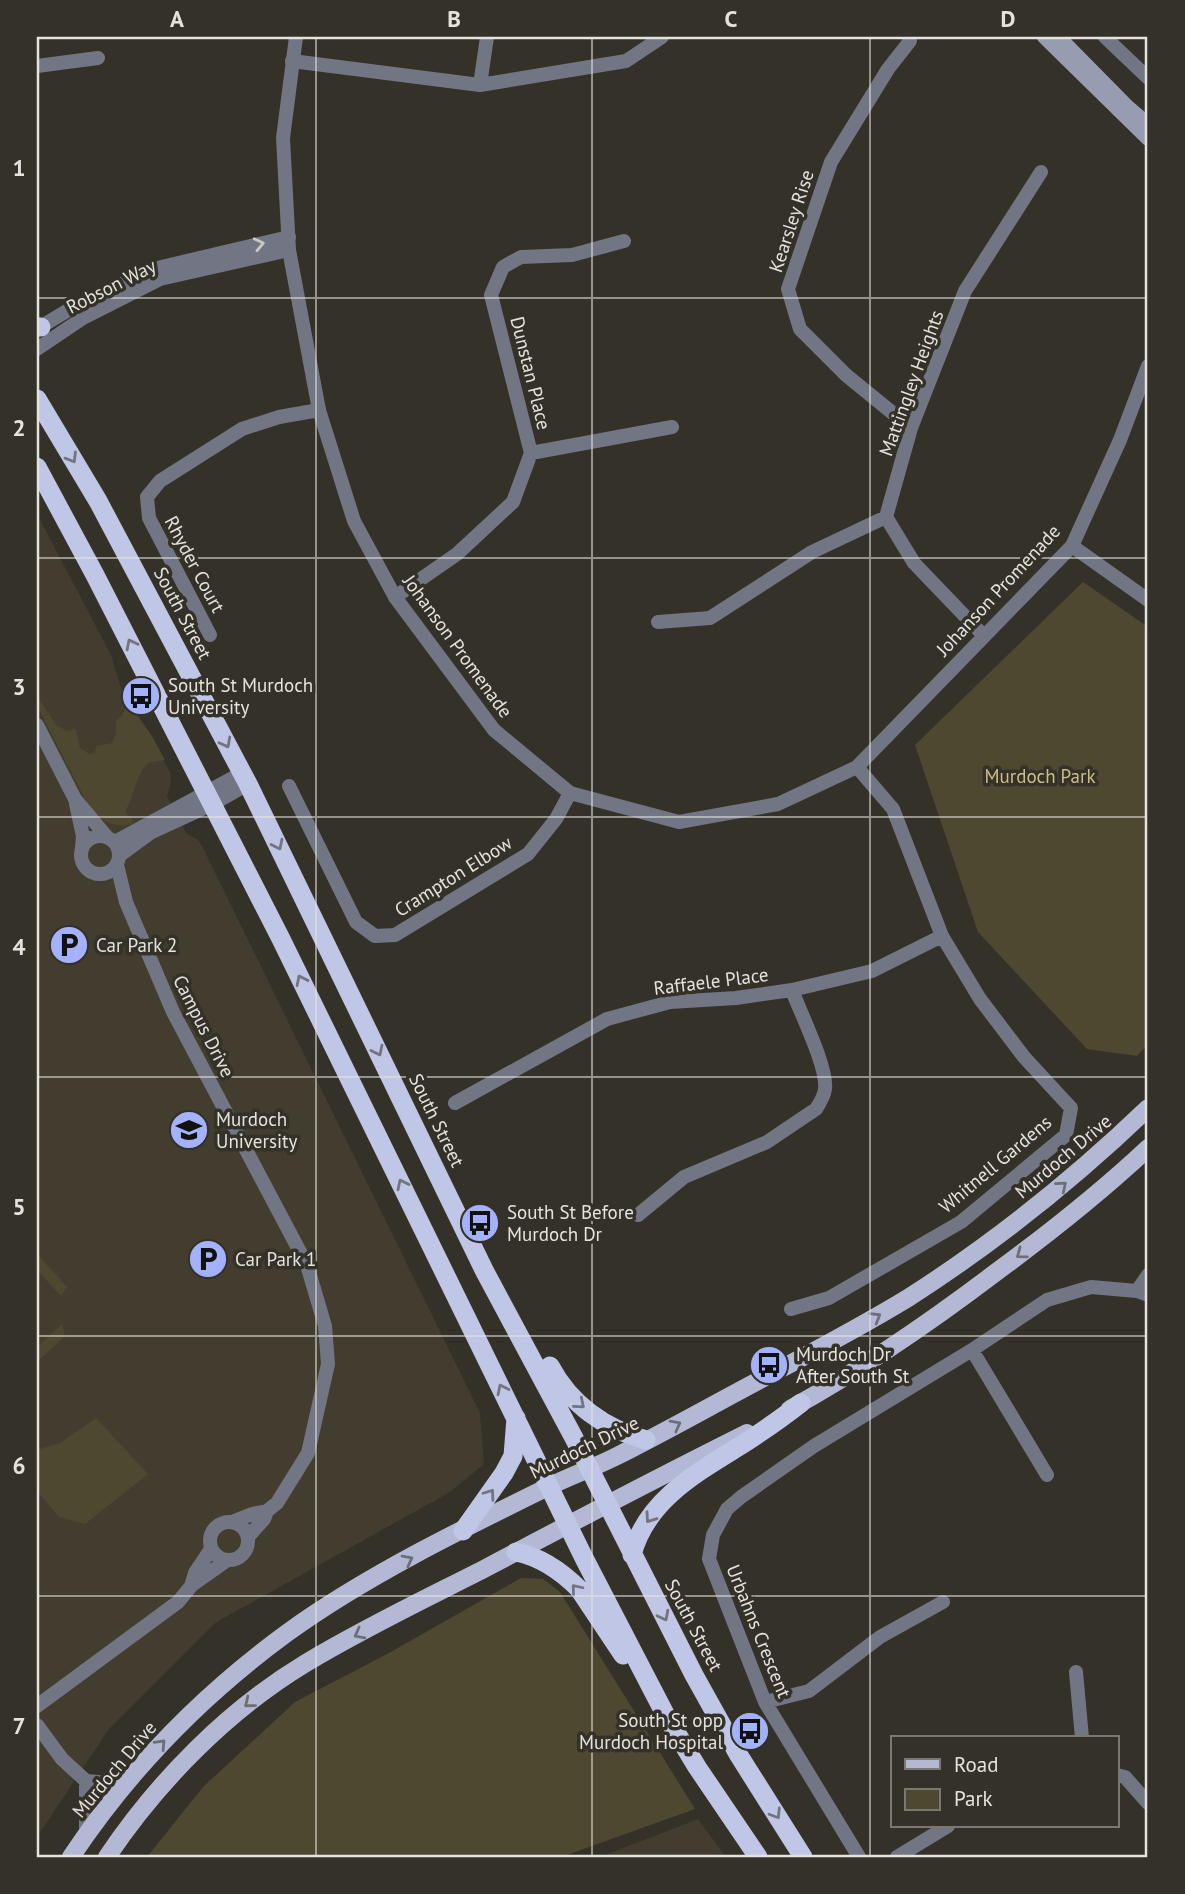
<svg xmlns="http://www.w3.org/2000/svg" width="1185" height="1894" font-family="'PT Sans',sans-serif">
  <rect width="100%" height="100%" fill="#343128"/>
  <path fill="#423d2e" d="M37 514 111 655 122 691 170 772 171 782 167 796 186 833 198 840 202 846 480 1413 484 1464 450 1492 215 1623 109 1729 37 1837Z
    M698 1819 726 1857H600Z"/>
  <path fill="#4f4830" d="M1083 582 1148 627V1044L1137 1056 1087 1049 978 932 915 745Z
    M39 699 56 725 67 731 76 729 80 748 89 754 94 753 97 746 112 743 116 733V721L122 715 125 709 131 706 152 736 165 760 148 763C136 775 134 796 125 812L133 820 132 824C110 829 98 819 86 801L37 706Z
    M37 1254 67 1287 61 1296 37 1270Z
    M62 1324 65 1336 37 1362V1347Z
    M96 1418 148 1474 85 1524 59 1517 37 1491V1450L60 1443Z
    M521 1578 543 1579 560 1592 695 1809 561 1857H147L203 1787 295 1702 389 1653Z"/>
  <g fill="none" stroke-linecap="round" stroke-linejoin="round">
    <path stroke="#727583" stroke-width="14" d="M1105 37 1148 78
      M910 41 888 69 831 162 788 289 800 329 846 375 911 428
      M292 61 480 85 626 61 662 37
      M37 66 98 58
      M480 85 487 37
      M37 329 75 306 153 269 289 237
      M37 349 83 318 160 279 289 250
      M531 453 672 427
      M1072 546 1148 600
      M395 597 457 554 513 502 531 453 491 295 503 267 521 257 572 255 624 241
      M658 622 710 618 812 552 886 517
      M210 635 149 518 147 497 160 481 242 429 279 417 319 410
      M983 635 914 563 886 517 911 428 965 291 1041 172
      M37 725 75 799 107 837
      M289 786 356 922 375 936 395 935 528 854 556 819 570 793
      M76 804 83 836 82 848
      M81 855a19 19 0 1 1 38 0a19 19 0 1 1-38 0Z
      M115 842 242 773
      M120 855 150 833 213 804 248 784
      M117 865 126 902 173 1012 307 1265 325 1326 328 1364 308 1453 277 1503 267 1511 264 1519 248 1537
      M455 1103 607 1019 670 1002 736 998 792 990 872 971 942 936
      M638 1215 684 1177 767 1142 816 1109C820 1103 824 1097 825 1089 828 1068 800 1012 792 990
      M1137 1291 1148 1275
      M791 1309 829 1298 961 1222 1066 1135 1071 1108 1024 1057 980 999 942 936 893 809 857 767
      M972 1350 1047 1475
      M210 1541a19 19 0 1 1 38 0a19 19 0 1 1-38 0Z
      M232 1522 252 1514 267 1511
      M192 1583 195 1573 211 1549
      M1076 1672 1082 1738
      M765 1702 809 1691 880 1637 943 1602
      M37 1706 178 1602 192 1585 226 1561
      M37 1725 62 1759 86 1781 110 1783 133 1774
      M1117 1775 1125 1777 1148 1803
      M86 1781V1834
      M859 1857 765 1702 709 1559 713 1535 727 1509 741 1497 814 1446 972 1350 1047 1300 1091 1287 1137 1291 1148 1295
      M897 1857 948 1826"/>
    <path stroke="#727583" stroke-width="14" d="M296 37 283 138 289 250 319 410 354 521 395 597 494 730 570 793 679 822 778 804 857 767 1072 546 1120 440 1148 366"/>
    <path stroke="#979cb1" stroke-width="14" d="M1044 37 1148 139
      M1059 37 1126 105 1148 124"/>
    <path stroke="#b3b9d5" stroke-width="18" d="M790 1409C862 1369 929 1323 995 1273 1048 1234 1100 1193 1148 1148
      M71 1857C129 1770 202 1695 287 1633 364 1577 462 1529 548 1487 570 1476 593 1468 615 1457 663 1433 709 1407 756 1382 807 1355 859 1328 908 1298 994 1243 1074 1179 1148 1108
      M107 1857C158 1781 228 1710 306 1663 364 1628 425 1599 484 1569 571 1523 659 1477 747 1433"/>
    <path stroke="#c0c6e5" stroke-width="19" d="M37 327H41
      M37 399 98 501 248 784 484 1270 574 1438 694 1675 738 1754 803 1857
      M37 467 95 575 281 939 584 1558 665 1714 697 1767 758 1857
      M550 1366C570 1404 605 1429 646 1440
      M463 1531 504 1473 513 1456 516 1418
      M516 1552C541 1557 561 1571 579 1589L623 1655
      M632 1555C646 1500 698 1472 743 1444 763 1431 782 1418 801 1403"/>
  </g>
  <defs><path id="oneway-chevron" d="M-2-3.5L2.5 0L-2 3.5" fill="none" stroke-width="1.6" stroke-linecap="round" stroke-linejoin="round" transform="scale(1.75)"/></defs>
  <use stroke="#c8c8c7" href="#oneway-chevron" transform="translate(259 244) rotate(-13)"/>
  <g stroke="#73747d">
    <use href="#oneway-chevron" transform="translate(72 458) rotate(59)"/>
    <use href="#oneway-chevron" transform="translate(131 644) rotate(-117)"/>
    <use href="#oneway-chevron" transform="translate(226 743) rotate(62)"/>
    <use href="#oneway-chevron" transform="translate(278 845) rotate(64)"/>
    <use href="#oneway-chevron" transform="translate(301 980) rotate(-116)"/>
    <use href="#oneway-chevron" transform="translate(378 1051) rotate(64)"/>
    <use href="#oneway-chevron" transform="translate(402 1184) rotate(-116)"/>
    <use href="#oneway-chevron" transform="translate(502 1389) rotate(-116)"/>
    <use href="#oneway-chevron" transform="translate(580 1404) rotate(40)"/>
    <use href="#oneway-chevron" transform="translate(490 1494) rotate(-54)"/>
    <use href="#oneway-chevron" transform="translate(650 1518) rotate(125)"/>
    <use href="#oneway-chevron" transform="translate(576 1589) rotate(-130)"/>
    <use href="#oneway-chevron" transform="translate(664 1616) rotate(63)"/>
    <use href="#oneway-chevron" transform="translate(776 1814) rotate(58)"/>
  </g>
  <g stroke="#6d6e76">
    <use href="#oneway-chevron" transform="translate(1062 1186) rotate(-40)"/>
    <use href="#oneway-chevron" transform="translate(1021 1254) rotate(143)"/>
    <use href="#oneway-chevron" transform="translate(876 1317) rotate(-31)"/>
    <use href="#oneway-chevron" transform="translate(676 1425) rotate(-28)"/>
    <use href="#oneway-chevron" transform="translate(408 1560) rotate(-28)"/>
    <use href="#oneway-chevron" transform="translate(359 1634) rotate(152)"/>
    <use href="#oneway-chevron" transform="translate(249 1703) rotate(141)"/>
    <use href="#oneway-chevron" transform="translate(161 1744) rotate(-47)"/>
  </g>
  <path fill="none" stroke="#e5e3de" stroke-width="2" stroke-opacity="0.55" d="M316 37V1857M592 37V1857M870 37V1857M37 298H1148M37 558H1148M37 817H1148M37 1077H1148M37 1336H1148M37 1596H1148"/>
  <defs>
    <g id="bus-disc" transform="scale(2.0125)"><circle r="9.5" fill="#a4b2fc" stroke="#343128"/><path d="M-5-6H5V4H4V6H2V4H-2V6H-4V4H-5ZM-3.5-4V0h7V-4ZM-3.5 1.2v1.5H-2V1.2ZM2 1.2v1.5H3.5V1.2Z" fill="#111"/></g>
    <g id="parking-disc" transform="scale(2.0125)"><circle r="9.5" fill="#a4b2fc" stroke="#343128"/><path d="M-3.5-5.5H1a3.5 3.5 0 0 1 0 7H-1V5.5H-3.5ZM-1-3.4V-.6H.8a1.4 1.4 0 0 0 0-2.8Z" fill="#111"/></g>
    <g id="university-disc" transform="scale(2.0125)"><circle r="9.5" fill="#a4b2fc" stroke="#343128"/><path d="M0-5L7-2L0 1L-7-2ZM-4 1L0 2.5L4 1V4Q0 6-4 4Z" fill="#111"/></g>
  </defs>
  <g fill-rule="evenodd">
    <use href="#bus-disc" x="141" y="696"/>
    <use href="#parking-disc" x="69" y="945"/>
    <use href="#university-disc" x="189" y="1130"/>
    <use href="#bus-disc" x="480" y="1223"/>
    <use href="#parking-disc" x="208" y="1259"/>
    <use href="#bus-disc" x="769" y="1365"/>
    <use href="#bus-disc" x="750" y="1731"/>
  </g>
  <g text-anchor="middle" stroke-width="7" stroke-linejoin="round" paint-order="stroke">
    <g font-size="19" fill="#e5e3de" stroke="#343128">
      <text transform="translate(791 221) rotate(-72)" y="7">Kearsley Rise</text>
      <text transform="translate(111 286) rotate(-27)" y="7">Robson Way</text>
      <text transform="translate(531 373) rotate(76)" y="7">Dunstan Place</text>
      <text transform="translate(911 383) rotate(-70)" y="7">Mattingley Heights</text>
      <text transform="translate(195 564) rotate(62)" y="7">Rhyder Court</text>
      <text transform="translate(998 590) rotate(-47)" y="7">Johanson Promenade</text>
      <text transform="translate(183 613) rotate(62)" y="7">South Street</text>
      <text transform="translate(458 646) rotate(54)" y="7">Johanson Promenade</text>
      <text transform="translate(453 876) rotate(-32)" y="7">Crampton Elbow</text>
      <text transform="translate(711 981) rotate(-7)" y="7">Raffaele Place</text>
      <text transform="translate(204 1026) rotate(63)" y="7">Campus Drive</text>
      <text transform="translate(437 1120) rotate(64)" y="7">South Street</text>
      <text transform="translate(1063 1156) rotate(-40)" y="7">Murdoch Drive</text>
      <text transform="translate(995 1164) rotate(-40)" y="7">Whitnell Gardens</text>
      <text transform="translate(584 1447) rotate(-26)" y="7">Murdoch Drive</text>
      <text transform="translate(694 1625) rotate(62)" y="7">South Street</text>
      <text transform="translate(759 1631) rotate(68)" y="7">Urbahns Crescent</text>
      <text transform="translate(114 1769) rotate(-50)" y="7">Murdoch Drive</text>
    </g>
    <g font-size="19" fill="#e5e3de" stroke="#343128" text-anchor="start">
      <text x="168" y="692">South St Murdoch<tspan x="168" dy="22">University</tspan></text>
      <text x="96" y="952">Car Park 2</text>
      <text x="216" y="1126">Murdoch<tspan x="216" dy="22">University</tspan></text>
      <text x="507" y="1219">South St Before<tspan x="507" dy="22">Murdoch Dr</tspan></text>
      <text x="235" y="1266">Car Park 1</text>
      <text x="796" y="1361">Murdoch Dr<tspan x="796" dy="22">After South St</tspan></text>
      <text x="723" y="1727" text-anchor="end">South St opp<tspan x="723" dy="22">Murdoch Hospital</tspan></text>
    </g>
    <g font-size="19" fill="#cebe85" stroke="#343128">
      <text x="1040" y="783">Murdoch Park</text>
    </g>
  </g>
  <rect width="1185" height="1894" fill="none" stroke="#343128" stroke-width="77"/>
  <rect x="891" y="1736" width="228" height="91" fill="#343128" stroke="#7b7871" stroke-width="2"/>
  <rect x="905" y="1759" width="35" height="10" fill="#b3b9d5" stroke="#7b7871" stroke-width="2"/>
  <text x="954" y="1772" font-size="21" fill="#e5e3de">Road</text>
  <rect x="905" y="1789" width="35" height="21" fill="#4f4830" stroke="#7b7871" stroke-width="2"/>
  <text x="954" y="1806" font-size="21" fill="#e5e3de">Park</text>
  <rect x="38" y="38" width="1108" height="1818" fill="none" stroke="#e5e3de" stroke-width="2.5"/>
  <g font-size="23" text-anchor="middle" font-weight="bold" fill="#e5e3de">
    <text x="177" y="27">A</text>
    <text x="454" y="27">B</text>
    <text x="731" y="27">C</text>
    <text x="1008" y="27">D</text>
    <text x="19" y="176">1</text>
    <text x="19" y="436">2</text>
    <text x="19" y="695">3</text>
    <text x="19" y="955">4</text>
    <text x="19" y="1215">5</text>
    <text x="19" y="1474">6</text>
    <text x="19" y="1734">7</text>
  </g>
</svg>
